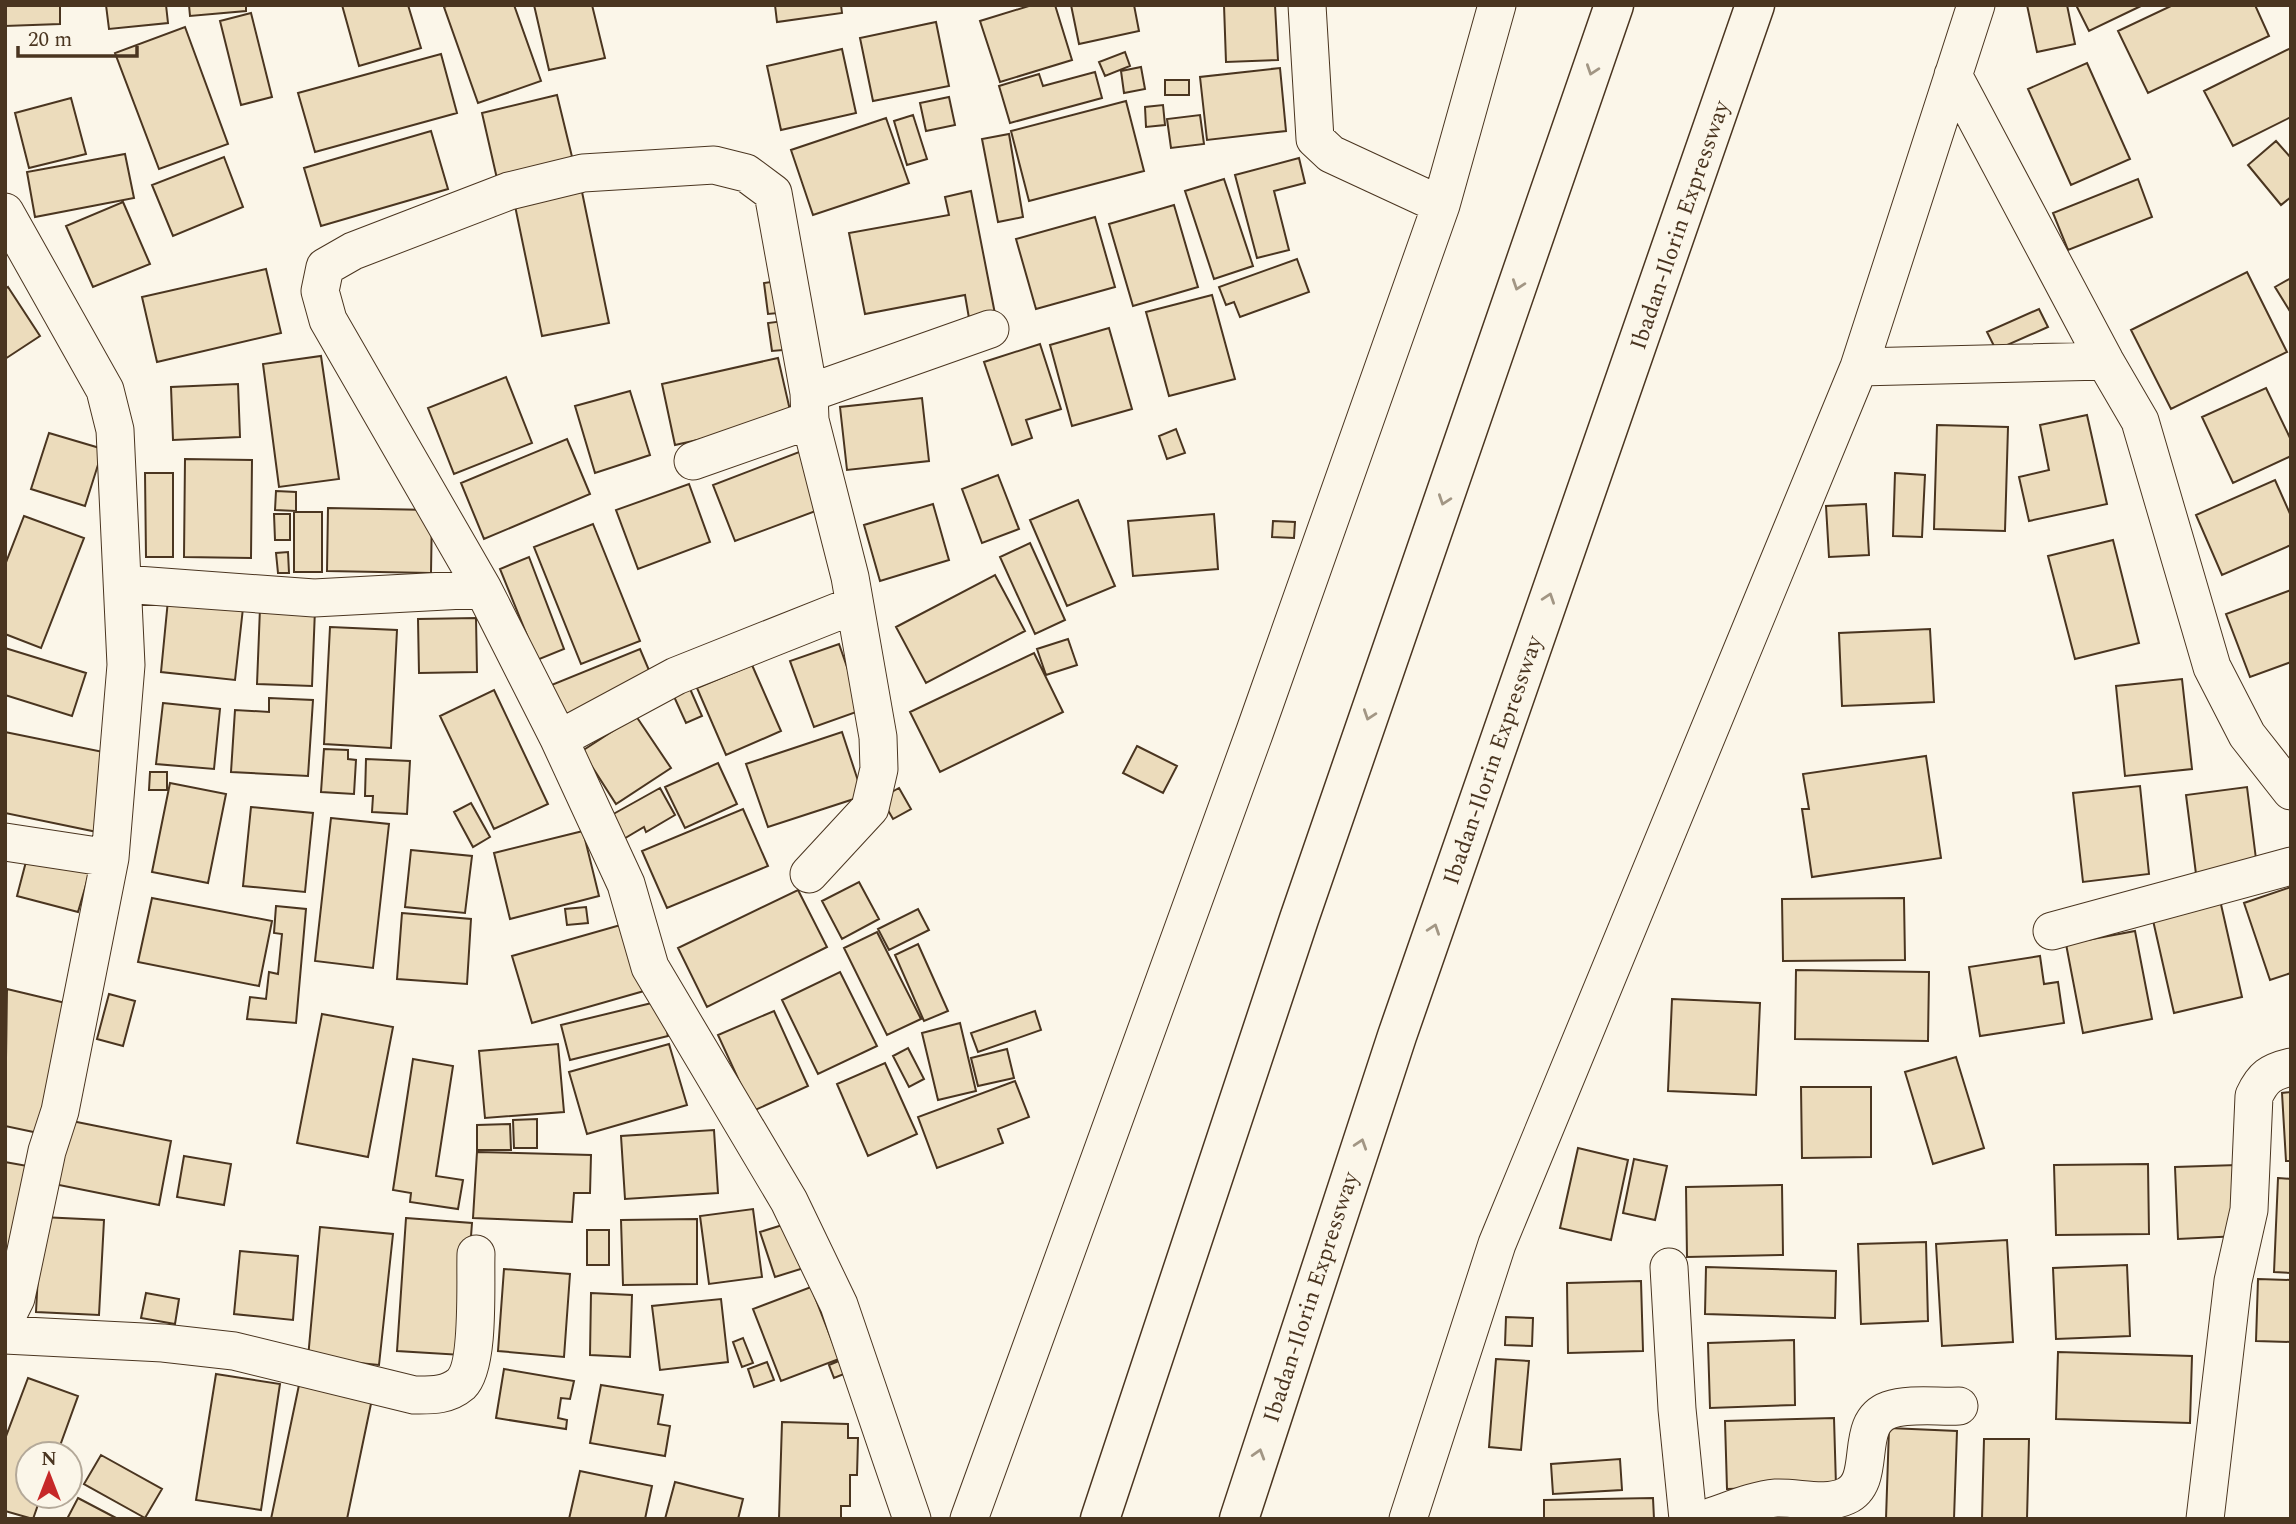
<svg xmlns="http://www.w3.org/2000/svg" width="2296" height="1524" font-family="Spectral,serif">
  <rect width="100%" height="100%" fill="#fbf6e9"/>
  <path fill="#ecdcbc" stroke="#4a3520" stroke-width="2" d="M5 5H60V24L5 26Z
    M106 5H166L168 23 109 29Z
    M189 5H246V11L190 16Z
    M342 5H408L421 48 359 66Z
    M449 5H514L541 81 478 103 444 7Z
    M534 5H592L605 58 549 70Z
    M775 5H841L842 13 777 22Z
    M1032 5H1055L1072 60 1000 82 980 21Z
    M1071 5H1134L1139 31 1079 44Z
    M1224 5H1275L1278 60 1226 62Z
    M2027 5H2067L2075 44 2037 52Z
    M2076 5H2143L2089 31Z
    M2173 5H2255L2269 36 2148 93 2118 31Z
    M251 13 272 97 241 105 220 21Z
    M936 22 949 86 873 101 860 38Z
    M185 27 228 144 159 169 115 53Z
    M2291 48V117L2233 146 2204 91Z
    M842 49 856 113 781 130 767 66Z
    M1125 52 1130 66 1105 76 1099 62Z
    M441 54 457 113 315 152 298 93Z
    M2087 63 2130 159 2071 185 2028 89Z
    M1141 67 1145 89 1124 93 1121 71Z
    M1280 68 1286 131 1207 140 1200 77Z
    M1095 72 1102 98 1010 123 999 86 1039 74 1043 86Z
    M1165 80H1189V95H1165Z
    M557 95 574 165 498 183 482 113Z
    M949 97 955 125 926 131 920 103Z
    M71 98 86 154 29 168 15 113Z
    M1126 101 1144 171 1029 201 1011 131Z
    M1163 105 1165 125 1146 127 1145 107Z
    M913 115 927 159 907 165 894 121Z
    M1200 115 1204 144 1171 148 1167 119Z
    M886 118 909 183 813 215 791 150Z
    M431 131 448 189 321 226 304 168Z
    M1009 134 1023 217 998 222 982 139Z
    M2276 141 2291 158V197L2281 205 2248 165Z
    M125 154 134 198 35 217 27 172Z
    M224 157 243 207 173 236 152 185Z
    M1299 158 1305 183 1274 191 1289 250 1257 258 1235 175Z
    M1224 179 1253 266 1214 279 1185 191Z
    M2138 179 2152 217 2068 250 2053 213Z
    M581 187 609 323 542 336 514 201Z
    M971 191 996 319 970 324 965 295 865 314 849 233 949 215 945 197Z
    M123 202 150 264 93 287 66 226Z
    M1174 205 1198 287 1133 306 1109 224Z
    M1095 217 1115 287 1036 309 1016 239Z
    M1297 259 1309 292 1240 317 1234 302 1226 305 1219 287Z
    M266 269 281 333 157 362 142 297Z
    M2247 272 2287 352 2171 409 2131 330Z
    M2291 278V313L2275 287Z
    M785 280 789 312 768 314 764 283Z
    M8 287 40 336 5 359V289Z
    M1212 295 1235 379 1169 396 1146 312Z
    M2039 309 2048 327 1996 350 1987 332Z
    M791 320 794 349 772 351 768 323Z
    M1109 328 1132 409 1072 426 1050 345Z
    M1040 344 1061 409 1026 420 1032 438 1012 445 984 362Z
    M321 356 339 479 279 487 263 364Z
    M778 358 792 419 675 445 662 384Z
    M506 377 532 443 454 474 428 408Z
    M238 384 240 437 173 440 171 387Z
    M2266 388 2291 440V456L2233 483 2202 417Z
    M630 391 650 455 595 473 575 406Z
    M922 398 929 461 847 470 840 407Z
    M2087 415 2107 504 2029 521 2019 477 2049 470 2040 425Z
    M1937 425 2008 427 2005 531 1934 529Z
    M1176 429 1185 453 1167 459 1159 436Z
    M49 433 103 449 85 506 31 489Z
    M567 439 590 494 484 539 461 483Z
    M807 449 829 506 735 541 713 485Z
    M185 459 252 460 251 558 184 557Z
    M145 473H173V557H146Z
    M1895 473 1925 475 1922 537 1893 536Z
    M998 475 1019 529 982 543 962 489Z
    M2275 480 2291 516V545L2222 575 2196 515Z
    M689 484 710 542 638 569 616 510Z
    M276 491 296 492V511L275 510Z
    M1078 500 1115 586 1067 606 1030 520Z
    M933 504 949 560 880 581 864 525Z
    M1866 504 1869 555 1829 557 1826 506Z
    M328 508 432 510 431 573 327 571Z
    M294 512H322V572H294Z
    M274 514H290V540H275Z
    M1214 514 1218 569 1133 576 1128 521Z
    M24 516 84 538 41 648 5 634V565Z
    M1273 521 1295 522 1294 538 1272 537Z
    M593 524 640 641 581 664 534 547Z
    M2113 540 2139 643 2075 659 2048 556Z
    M1030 543 1065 620 1035 634 1000 557Z
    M288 552 289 573H278L276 553Z
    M529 557 564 649 537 660 500 569Z
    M995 575 1025 631 926 683 896 627Z
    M2291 590V662L2250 677 2226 614Z
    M168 600 243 608 235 680 161 672Z
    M260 608 315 609 312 686 257 684Z
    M476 618 477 672 419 673 418 619Z
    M330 627 397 630 391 748 324 744Z
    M1930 629 1934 702 1842 706 1839 633Z
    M1068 639 1077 665 1046 675 1037 649Z
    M839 644 862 710 814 727 790 661Z
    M5 648 86 673 72 716 5 695Z
    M640 649 654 682 562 719 549 686Z
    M1034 653 1063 712 940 772 910 712Z
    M752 665 781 731 726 755 697 688Z
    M2182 679 2192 769 2125 776 2116 686Z
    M687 682 702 716 686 723 671 690Z
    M494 690 548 804 494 829 440 716Z
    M269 698 313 700 308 776 231 772 235 710 269 712Z
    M163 703 220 709 214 769 156 764Z
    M636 716 671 768 616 804 582 751Z
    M5 732 113 754 97 832 5 813Z
    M842 732 863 796 768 827 746 764Z
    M1137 746 1177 766 1163 793 1123 773Z
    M324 749 348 750V759L356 760 354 794 321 792Z
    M1926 756 1941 858 1812 877 1802 809H1809L1803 774Z
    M366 759 410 761 407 814 372 812 373 796H365Z
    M718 763 737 804 685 828 665 787Z
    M150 772H167V790H149Z
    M170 783 226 794 208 883 152 872Z
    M2140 786 2149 874 2083 882 2073 793Z
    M2247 787 2257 867 2196 874 2186 795Z
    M660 788 675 815 646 832 644 827 622 840 608 817Z
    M899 788 911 809 893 819 881 798Z
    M471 803 490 837 473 847 454 812Z
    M251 807 313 813 305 892 243 886Z
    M743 809 768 866 667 908 642 851Z
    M331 818 389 824 373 968 315 961Z
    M583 831 599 896 510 919 494 853Z
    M411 850 472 856 465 913 405 907Z
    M28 854 90 871 78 912 17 896Z
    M859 882 879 919 842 939 822 901Z
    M2291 887V973L2270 980 2244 903Z
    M798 890 827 947 707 1007 678 948Z
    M152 898 272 921 259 986 138 962Z
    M1904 898 1905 960 1783 961 1782 899Z
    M2220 900 2242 997 2174 1013 2152 916Z
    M276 906 306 909 296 1023 247 1019 250 997 266 999 269 972 278 974 282 934 274 933Z
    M586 907 588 923 567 925 565 909Z
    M918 909 929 930 889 950 878 929Z
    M402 913 471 919 467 984 397 979Z
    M624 924 644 991 532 1023 512 956Z
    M2135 931 2152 1019 2083 1033 2066 944Z
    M877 932 921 1019 887 1035 844 948Z
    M918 944 948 1011 924 1021 895 955Z
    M2040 956 2044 984 2058 982 2064 1023 1980 1036 1969 967Z
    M1796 970 1929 972 1928 1041 1795 1039Z
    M840 972 877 1046 818 1074 782 1000Z
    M7 989 74 1005 43 1134 5 1126Z
    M109 994 135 1001 123 1046 97 1039Z
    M1672 999 1760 1003 1756 1095 1668 1091Z
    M660 1001 668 1036 570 1060 561 1025Z
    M774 1011 808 1086 753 1111 718 1035Z
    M1035 1011 1041 1030 978 1052 971 1033Z
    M322 1014 393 1027 368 1157 297 1143Z
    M960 1023 976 1091 938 1100 922 1033Z
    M558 1044 564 1112 485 1118 479 1051Z
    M669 1044 687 1105 587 1134 569 1072Z
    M908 1048 924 1079 909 1087 893 1056Z
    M1007 1049 1014 1078 978 1086 971 1058Z
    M1956 1057 1984 1148 1933 1164 1905 1072Z
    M413 1059 453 1066 436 1176 463 1180 458 1209 410 1202 411 1193 393 1190Z
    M885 1063 917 1134 868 1156 837 1084Z
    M1015 1081 1029 1117 998 1129 1003 1143 937 1168 918 1117Z
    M1801 1087H1871V1157L1802 1158Z
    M2291 1092V1161H2286L2282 1093Z
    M62 1119 171 1141 159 1205 49 1183Z
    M537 1119V1148H514L513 1120Z
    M510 1124 511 1150H477V1125Z
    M714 1130 718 1193 625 1199 621 1136Z
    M1578 1148 1628 1160 1611 1240 1560 1228Z
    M477 1152 591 1155 590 1193H574L572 1222 473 1218Z
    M184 1156 231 1164 224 1205 177 1197Z
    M1634 1159 1667 1166 1655 1220 1623 1213Z
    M5 1162 33 1167 5 1289Z
    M2148 1164 2149 1234 2056 1235 2054 1165Z
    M2237 1165 2239 1236 2178 1239 2175 1167Z
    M2278 1178 2291 1179V1273L2274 1272Z
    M1782 1185 1783 1255 1687 1257 1686 1187Z
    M753 1209 762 1277 709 1284 700 1216Z
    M41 1217 104 1220 99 1315 36 1312Z
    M406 1218 472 1223 462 1355 397 1351Z
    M697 1219V1284L623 1285 621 1220Z
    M792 1222 807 1267 775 1277 760 1232Z
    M320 1227 393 1234 379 1365 308 1358Z
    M587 1230H609V1265H587Z
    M2007 1240 2013 1342 1942 1346 1936 1244Z
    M1926 1242 1928 1321 1861 1324 1858 1244Z
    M240 1251 298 1256 293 1320 234 1314Z
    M2127 1265 2130 1336 2056 1339 2053 1268Z
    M1706 1267 1836 1271 1835 1318 1705 1314Z
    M504 1269 570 1274 564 1357 498 1351Z
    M2258 1279 2291 1280V1342L2256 1341Z
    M1641 1281 1643 1351 1568 1353 1567 1283Z
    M811 1287 839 1359 781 1381 753 1309Z
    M146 1293 179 1299 175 1324 141 1318Z
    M591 1293 632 1295 630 1357 590 1355Z
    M721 1299 728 1362 660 1370 652 1306Z
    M1506 1317 1533 1318 1532 1346 1505 1345Z
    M743 1338 753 1363 742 1367 733 1342Z
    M1794 1340 1795 1405 1710 1408 1708 1343Z
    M2058 1352 2192 1356 2190 1423 2056 1419Z
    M853 1355 859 1368 834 1378 829 1365Z
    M1496 1359 1529 1361 1521 1450 1489 1447Z
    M767 1362 774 1380 754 1387 748 1369Z
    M504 1369 574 1381 570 1399 561 1398 558 1418 567 1420 566 1429 496 1418Z
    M216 1374 280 1384 261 1510 196 1500Z
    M28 1378 78 1396 57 1454H28V1496H41L33 1519 5 1511V1439Z
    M299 1385 372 1399 347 1519H271Z
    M601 1385 663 1395 658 1424 670 1426 665 1456 590 1443Z
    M1834 1418 1836 1486 1727 1489 1725 1421Z
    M782 1422 848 1424V1438H858L857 1475H850V1506H841V1519H779Z
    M1889 1428 1957 1431 1954 1519H1886Z
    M1984 1439H2029L2027 1519H1982Z
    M101 1455 162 1489 145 1518 84 1484Z
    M1620 1459 1622 1490 1553 1494 1551 1464Z
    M580 1471 652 1486 645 1519H569Z
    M675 1482 743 1499 738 1519H665Z
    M78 1498 118 1519H67Z
    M1653 1498 1654 1519H1544V1500Z"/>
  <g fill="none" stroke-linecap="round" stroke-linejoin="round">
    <g stroke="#4a3520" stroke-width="39">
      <path id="minor" d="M1307 5 1315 139 1331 154 1441 205
        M1953 75 2105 361 2140 421 2212 667 2247 735 2291 791
        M5 212 105 390 115 430 126 665 110 858 60 1111 47 1151 16 1298 5 1320
        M1859 367 2105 361
        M809 393 990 329
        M693 461 810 420
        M123 584 314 598 483 589
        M559 739 676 676 852 606
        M5 842 110 858
        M809 874 870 808 879 769 878 737 850 577 810 420 809 393 773 193 746 173 714 165 583 173 509 191 353 251 325 267 320 291 328 320 483 589 559 739 626 884 650 967 789 1201 839 1305 912 1519
        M2052 931 2291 866
        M1669 1267 1677 1409 1688 1519
        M5 1335 163 1343 234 1351 414 1395C431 1395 447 1396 461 1384 480 1366 475 1281 476 1254
        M969 1519 1255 731 1441 205 1497 5
        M1408 1519 1497 1244 1859 367 1976 5
        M1704 1519C1727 1512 1752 1500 1776 1498 1799 1497 1825 1506 1846 1496 1879 1481 1852 1423 1889 1410 1908 1403 1938 1407 1959 1406
        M2205 1519 2233 1281 2249 1210 2254 1096C2263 1077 2270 1072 2291 1067"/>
    </g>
    <g stroke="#4a3520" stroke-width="41">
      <path id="motorway" d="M1100 1519 1299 919 1614 5
        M1239 1519 1397 1036 1755 5"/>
    </g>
    <use href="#minor" stroke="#fbf6e9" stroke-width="37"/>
    <use href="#motorway" stroke="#fbf6e9" stroke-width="38"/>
  </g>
  <defs><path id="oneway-chevron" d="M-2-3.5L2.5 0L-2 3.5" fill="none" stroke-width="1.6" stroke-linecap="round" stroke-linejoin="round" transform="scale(1.75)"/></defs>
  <g stroke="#a29684">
    <use href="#oneway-chevron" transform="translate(1592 70) rotate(109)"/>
    <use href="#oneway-chevron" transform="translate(1518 285) rotate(109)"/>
    <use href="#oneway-chevron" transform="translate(1444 500) rotate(109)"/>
    <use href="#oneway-chevron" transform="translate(1549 598) rotate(-71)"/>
    <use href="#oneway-chevron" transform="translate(1369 715) rotate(109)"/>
    <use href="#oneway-chevron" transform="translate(1434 929) rotate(-71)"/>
    <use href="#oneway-chevron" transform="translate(1361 1144) rotate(-72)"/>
    <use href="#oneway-chevron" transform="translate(1259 1454) rotate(-73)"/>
  </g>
  <g text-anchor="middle" stroke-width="5" stroke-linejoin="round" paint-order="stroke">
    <g font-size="23" fill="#4a3520" stroke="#fbf6e9">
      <text transform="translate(1679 225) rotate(-71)" y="8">Ibadan-Ilorin Expressway</text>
      <text transform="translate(1492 760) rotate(-71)" y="8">Ibadan-Ilorin Expressway</text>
      <text transform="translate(1310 1297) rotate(-72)" y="8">Ibadan-Ilorin Expressway</text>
    </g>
  </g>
  <rect width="2296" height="1524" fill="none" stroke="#4a3520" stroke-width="14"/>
  <g transform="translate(49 1475)"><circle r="33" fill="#fbf6e9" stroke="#b4a999" stroke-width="2"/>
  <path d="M0-5L12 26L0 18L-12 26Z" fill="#c62828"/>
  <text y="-10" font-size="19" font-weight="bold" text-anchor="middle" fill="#4a3520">N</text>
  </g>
  <path d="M18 46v10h119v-10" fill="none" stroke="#4a3520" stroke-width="3.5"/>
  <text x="28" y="46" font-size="21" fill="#4a3520" stroke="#fbf6e9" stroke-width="5" paint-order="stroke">20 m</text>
</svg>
